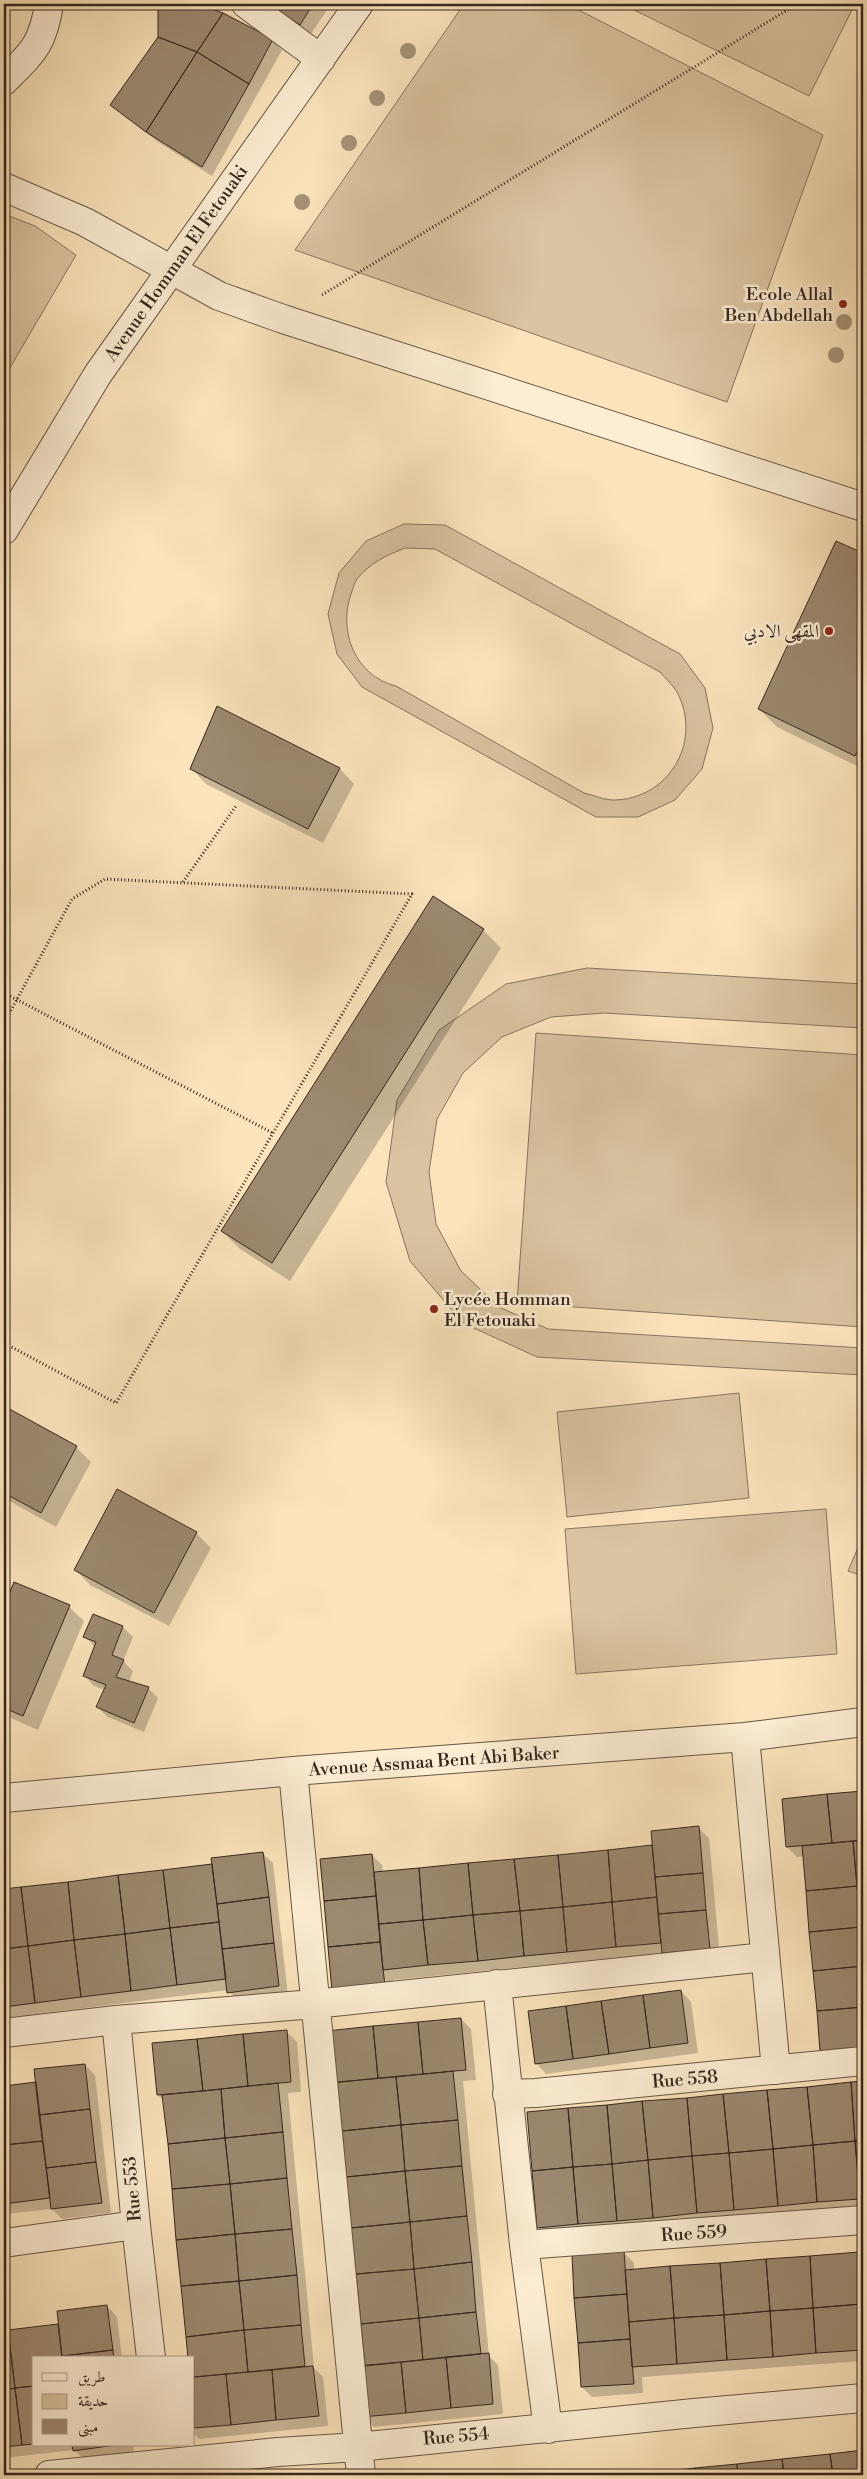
<svg xmlns="http://www.w3.org/2000/svg" width="867" height="2479" font-family="'Libre Bodoni',Amiri,serif">
  <rect width="100%" height="100%" fill="#fbe4bc"/>
  <filter id="stains"><feTurbulence type="fractalNoise" baseFrequency=".004" numOctaves="4"/><feColorMatrix values="0 0 0 0 .2 0 0 0 0 .09 0 0 0 0 .02 0 0 0 .5 -.17"/></filter>
  <radialGradient id="worn" r=".72"><stop offset=".6" stop-color="#630" stop-opacity="0"/><stop offset="1" stop-color="#630" stop-opacity=".3"/></radialGradient>
  <path fill="#dac4a1" stroke="#887560" fill-rule="evenodd" d="M464 4H567L823 135 727 402 295 250Z
    M622 4H855L809 96Z
    M4 214 35 226 76 255 4 378Z
    M404 524 445 525 680 654 705 688 713 728 702 769 675 800 638 817H596L362 687 337 654 328 614 339 573 366 541ZM405 548 435 549 660 672C666 679 675 687 679 696 701 744 668 799 614 800 604 800 593 795 584 793L396 686C355 676 338 631 351 594 353 589 354 583 357 579 370 563 385 556 405 548Z
    M587 968 863 984V1028L604 1013 551 1017 502 1037 463 1073 437 1119 429 1172 436 1224 461 1271 499 1307 548 1329 863 1348V1375L537 1357 463 1323 410 1261 386 1182 397 1100 439 1030 506 984Z
    M536 1033 863 1055V1327L517 1303Z
    M739 1393 749 1498 567 1517 557 1412Z
    M826 1509 837 1654 576 1674 565 1529Z
    M863 1536V1576L848 1571Z"/>
  <path fill="#0003" d="M160 4H195L222 14 272 40 282 50 212 176 158 142 112 105 159 38Z
    M265 4H331L311 34Z
    M836 543 863 554V769L777 727 759 709Z
    M192 769H340L354 784 323 843 206 784Z
    M483 930 501 948 290 1281 240 1249 222 1231Z
    M4 1408 76 1447 91 1462 56 1527 4 1498Z
    M196 1533 211 1548 169 1626 90 1585 76 1570Z
    M15 1584 69 1607 84 1621 38 1730 4 1715V1610Z
    M94 1615 123 1627 133 1637 123 1661 133 1671 129 1682 148 1688 158 1698 144 1732 108 1717 97 1707 105 1690 94 1686 84 1675 95 1647 84 1636Z
    M863 1793V2057L831 2060 821 2050 804 1856 797 1857 787 1847 783 1800Z
    M698 1828 709 1838 720 1958 673 1963 664 1953 393 1980 394 1996 344 2001 372 1855 382 1865 383 1873 653 1847Z
    M262 1853 273 1863 288 1996 239 2002 228 1990 4 2018V1891L213 1865Z
    M681 1991 691 2002 698 2053 546 2074 536 2063Z
    M461 2019 471 2029 476 2080 463 2081 489 2356 498 2365 503 2414 374 2427 364 2416 366 2367 339 2089 333 2083Z
    M286 2031 297 2042 301 2092 288 2093 314 2368 323 2377 328 2426 199 2439 194 2434V2358L164 2101 158 2095 153 2044Z
    M85 2065 95 2075 111 2213 62 2219 52 2209 4 2214V2087L37 2083Z
    M863 2083V2209L548 2238 538 2227 528 2114Z
    M623 2252 634 2263V2270L863 2253V2361L642 2377 643 2393 592 2397 582 2387Z
    M107 2306 117 2317 122 2358H34V2445H133L134 2454 85 2460 74 2450 4 2458V2332L60 2325Z
    M863 2452V2475H645Z"/>
  <path fill="#9c8970" stroke="#36261e" d="M158 4H198L223 13 197 52 158 37Z
    M269 4H313L300 25Z
    M223 13 273 39 249 84 197 52Z
    M158 37 197 52 146 132 110 105Z
    M197 52 249 84 202 167 146 132Z
    M836 541 863 553V740L855 756 758 709Z
    M217 706 340 768 308 829 190 769Z
    M433 896 484 929 272 1263 221 1231Z
    M4 1406 77 1446 41 1513 4 1493Z
    M117 1489 197 1532 154 1613 74 1570Z
    M14 1582 70 1605 23 1716 4 1708V1607Z
    M93 1614 123 1626 112 1655 124 1660 116 1677 149 1687 134 1723 96 1707 106 1685 83 1676 96 1642 83 1637Z
    M863 1791V1840L832 1843 827 1794Z
    M827 1794 832 1843 786 1847 782 1799Z
    M699 1826 703 1873 655 1877 651 1831Z
    M863 1840V1885L857 1886 853 1841Z
    M853 1841 857 1886 806 1891 802 1846Z
    M652 1845 657 1897 612 1902 608 1850Z
    M608 1850 612 1902 563 1907 558 1855Z
    M263 1852 269 1897 217 1904 211 1858Z
    M372 1854 376 1896 324 1901 320 1859Z
    M558 1855 563 1907 520 1911 514 1859Z
    M514 1859 520 1911 473 1915 468 1863Z
    M468 1863 473 1915 423 1920 419 1868Z
    M212 1864 219 1922 170 1928 163 1870Z
    M419 1868 423 1920 379 1924 374 1872Z
    M163 1870 170 1928 125 1934 118 1875Z
    M703 1873 706 1910 658 1914 655 1877Z
    M118 1875 125 1934 74 1940 68 1882Z
    M68 1882 74 1940 28 1946 21 1887Z
    M863 1885V1927H861L857 1886Z
    M857 1886 861 1927 809 1932 806 1891Z
    M21 1887 28 1946 4 1949V1889Z
    M376 1896 380 1942 328 1947 324 1901Z
    M269 1897 274 1943 222 1949 217 1904Z
    M657 1897 661 1943 616 1947 612 1902Z
    M612 1902 616 1947 567 1952 563 1907Z
    M563 1907 567 1952 524 1956 520 1911Z
    M706 1910 710 1949 662 1953 658 1914Z
    M520 1911 524 1956 478 1961 473 1915Z
    M473 1915 478 1961 428 1965 423 1920Z
    M423 1920 428 1965 383 1970 379 1924Z
    M219 1922 226 1979 177 1985 170 1928Z
    M861 1927H863V1950Z
    M861 1927 863 1966 813 1971 809 1932Z
    M170 1928 177 1985 131 1991 125 1934Z
    M125 1934 131 1991 81 1997 74 1940Z
    M74 1940 81 1997 35 2003 28 1946Z
    M380 1942 385 1986 332 1991 328 1947Z
    M274 1943 279 1986 227 1993 222 1949Z
    M28 1946 35 2003 4 2007V1949Z
    M863 1966V2007L817 2011 813 1971Z
    M681 1990 688 2043 650 2048 643 1995Z
    M643 1995 650 2048 609 2054 601 2001Z
    M601 2001 609 2054 573 2059 566 2006Z
    M566 2006 573 2059 535 2064 528 2011Z
    M863 2007V2047L820 2051 817 2011Z
    M461 2018 466 2070 423 2074 418 2022Z
    M418 2022 423 2074 378 2078 373 2026Z
    M373 2026 378 2078 332 2083 327 2031Z
    M287 2030 291 2082 248 2086 243 2034Z
    M243 2034 248 2086 203 2091 197 2039Z
    M197 2039 203 2091 157 2095 152 2043Z
    M85 2064 90 2109 39 2115 34 2069Z
    M453 2071 458 2120 401 2125 396 2077Z
    M396 2077 401 2125 342 2131 337 2082Z
    M863 2081V2140L855 2141 851 2082Z
    M36 2082 43 2141 4 2145V2086Z
    M851 2082 855 2141 813 2145 807 2087Z
    M278 2083 283 2132 225 2138 221 2089Z
    M807 2087 813 2145 773 2149 767 2090Z
    M221 2089 225 2138 168 2144 162 2095Z
    M767 2090 773 2149 729 2153 723 2094Z
    M723 2094 729 2153 692 2156 687 2098Z
    M687 2098 692 2156 648 2160 642 2101Z
    M642 2101 648 2160 612 2164 607 2105Z
    M607 2105 612 2164 573 2167 568 2108Z
    M568 2108 573 2167 532 2171 527 2112Z
    M90 2109 96 2162 46 2168 39 2115Z
    M458 2120 462 2166 405 2171 401 2125Z
    M401 2125 405 2171 346 2177 342 2131Z
    M283 2132 287 2178 230 2184 225 2138Z
    M225 2138 230 2184 172 2189 168 2144Z
    M863 2140V2198L860 2199 855 2141Z
    M43 2141 50 2198 4 2204V2145Z
    M855 2141 860 2199 817 2202 813 2145Z
    M813 2145 817 2202 778 2206 773 2149Z
    M773 2149 778 2206 734 2210 729 2153Z
    M729 2153 734 2210 697 2213 692 2156Z
    M692 2156 697 2213 653 2218 648 2160Z
    M648 2160 653 2218 617 2221 612 2164Z
    M96 2162 102 2203 51 2209 46 2168Z
    M612 2164 617 2221 578 2224 573 2167Z
    M462 2166 467 2216 410 2222 405 2171Z
    M573 2167 578 2224 537 2228 532 2171Z
    M405 2171 410 2222 351 2228 346 2177Z
    M287 2178 292 2229 235 2234 230 2184Z
    M230 2184 235 2234 176 2240 172 2189Z
    M467 2216 472 2262 414 2269 410 2222Z
    M410 2222 414 2269 356 2274 351 2228Z
    M292 2229 297 2275 239 2281 235 2234Z
    M235 2234 239 2281 181 2286 176 2240Z
    M624 2251 627 2294 574 2298 572 2255Z
    M859 2252H863L862 2304Z
    M859 2252 862 2304 813 2308 810 2256Z
    M810 2256 813 2308 770 2311 766 2259Z
    M766 2259 770 2311 724 2315 720 2263Z
    M472 2262 476 2312 419 2318 414 2269Z
    M720 2263 724 2315 674 2318 670 2266Z
    M670 2266 674 2318 629 2322 625 2270Z
    M414 2269 419 2318 361 2324 356 2274Z
    M297 2275 301 2325 244 2330 239 2281Z
    M239 2281 244 2330 186 2337 181 2286Z
    M627 2294 630 2339 578 2343 574 2298Z
    M862 2304 863 2350 816 2353 813 2308Z
    M107 2305 113 2350 62 2356 57 2311Z
    M813 2308 816 2353 773 2357 770 2311Z
    M770 2311 773 2357 727 2360 724 2315Z
    M476 2312 481 2354 423 2360 419 2318Z
    M724 2315 727 2360 677 2364 674 2318Z
    M419 2318 423 2360 365 2366 361 2324Z
    M674 2318 677 2364 632 2367 629 2322Z
    M58 2324 62 2358H34V2386L15 2388 8 2330Z
    M301 2325 305 2366 248 2372 244 2330Z
    M4 2330H8L15 2388 4 2390Z
    M244 2330 248 2372 194 2377V2358H188L186 2337Z
    M630 2339 634 2384 581 2387 578 2343Z
    M113 2350 114 2358H62V2356Z
    M489 2353 493 2404 451 2408 446 2357Z
    M446 2357 451 2408 406 2413 401 2362Z
    M401 2362 406 2413 362 2417 357 2366Z
    M313 2366 319 2416 276 2420 272 2370Z
    M272 2370 276 2420 231 2425 226 2374Z
    M226 2374 231 2425 194 2428V2377Z
    M34 2386V2444L22 2445 15 2388Z
    M15 2388 22 2445 4 2447V2390Z
    M72 2445H116L73 2451Z
    M863 2450V2475H833L830 2454Z
    M830 2454 833 2475H784L782 2459Z
    M782 2459 784 2475H738L737 2464Z
    M737 2464 738 2475H696L695 2468Z
    M695 2468 696 2475H651L650 2473Z
    M650 2473 651 2475H629Z"/>
  <g fill="none" stroke-linecap="round" stroke-linejoin="round">
    <g stroke="#675646" stroke-width="30">
      <path id="street" d="M246 4 321 59
        M4 81C32 53 43 45 49 4
        M4 187 85 222 219 296 283 319 863 507
        M4 530 98 374 359 4
        M745 1737 776 2070
        M293 1771 361 2475
        M4 1798 293 1771 745 1737 863 1722
        M497 1984 524 2245 548 2429
        M116 2020 136 2225 151 2358
        M4 2033 116 2020 314 2004 765 1957
        M507 2094 536 2093 863 2061
        M4 2243 136 2225
        M524 2245 863 2220
        M49 2475 278 2452 358 2447 694 2413 863 2398"/>
    </g>
    <path stroke="#36261e" stroke-width="3" stroke-dasharray="1 2.5" stroke-linecap="butt" d="M322 295 797 4
      M183 882 236 806
      M4 993 273 1133
      M4 1023 72 899 105 879 412 894 116 1403 4 1343"/>
    <use href="#street" stroke="#fcedd3" stroke-width="28"/>
  </g>
  <g fill="#a59277">
    <circle cx="408" cy="51" r="8"/>
    <circle cx="377" cy="98" r="8"/>
    <circle cx="349" cy="143" r="8"/>
    <circle cx="302" cy="202" r="8"/>
    <circle cx="844" cy="322" r="8"/>
    <circle cx="836" cy="355" r="8"/>
  </g>
  <g fill="#8f2418" stroke="#fcedd3" stroke-width="2">
    <circle cx="843" cy="304" r="5"/>
    <circle cx="829" cy="631" r="5"/>
    <circle cx="434" cy="1309" r="5"/>
  </g>
  <g text-anchor="middle" stroke-width="5" stroke-linejoin="round" paint-order="stroke">
    <g font-size="18" fill="#36261e" stroke="#fcedd3">
      <text transform="translate(176 263) rotate(-55)" y="6">Avenue Homman El Fetouaki</text>
      <text transform="translate(434 1761) rotate(-4)" y="6">Avenue Assmaa Bent Abi Baker</text>
      <text transform="translate(685 2079) rotate(-5)" y="6">Rue 558</text>
      <text transform="translate(132 2189) rotate(-95)" y="6">Rue 553</text>
      <text transform="translate(694 2233) rotate(-4)" y="6">Rue 559</text>
      <text transform="translate(456 2436) rotate(-5)" y="6">Rue 554</text>
    </g>
    <g font-size="18" fill="#36261e" stroke="#fcedd3" text-anchor="end">
      <text x="833" y="300">Ecole Allal<tspan x="833" dy="21">Ben Abdellah</tspan></text>
      <text x="819" y="637">المقهى الادبي</text>
      <text x="444" y="1305" text-anchor="start">Lycée Homman<tspan x="444" dy="21">El Fetouaki</tspan></text>
    </g>
  </g>
  <rect width="867" height="2479" fill="none" stroke="#fbe4bc" stroke-width="20"/>
  <rect x="5" y="5" width="857" height="2469" fill="none" stroke="#36261e" stroke-width="2.5"/>
  <rect x="10" y="10" width="847" height="2459" fill="none" stroke="#36261e"/>
  <rect x="32" y="2356" width="162" height="90" fill="#fcedd3" stroke="#ad9d8b"/>
  <rect x="42" y="2373" width="25" height="8" fill="#fcedd3" stroke="#ad9d8b"/>
  <text x="78" y="2382" font-size="15" fill="#36261e">طريق</text>
  <rect x="42" y="2394" width="25" height="15" fill="#dac4a1" stroke="#ad9d8b"/>
  <text x="78" y="2406" font-size="15" fill="#36261e">حديقة</text>
  <rect x="42" y="2419" width="25" height="15" fill="#9c8970" stroke="#ad9d8b"/>
  <text x="78" y="2432" font-size="15" fill="#36261e">مبنى</text>
  <rect width="100%" height="100%" filter="url(#stains)"/>
  <rect width="100%" height="100%" fill="url(#worn)"/>
</svg>
